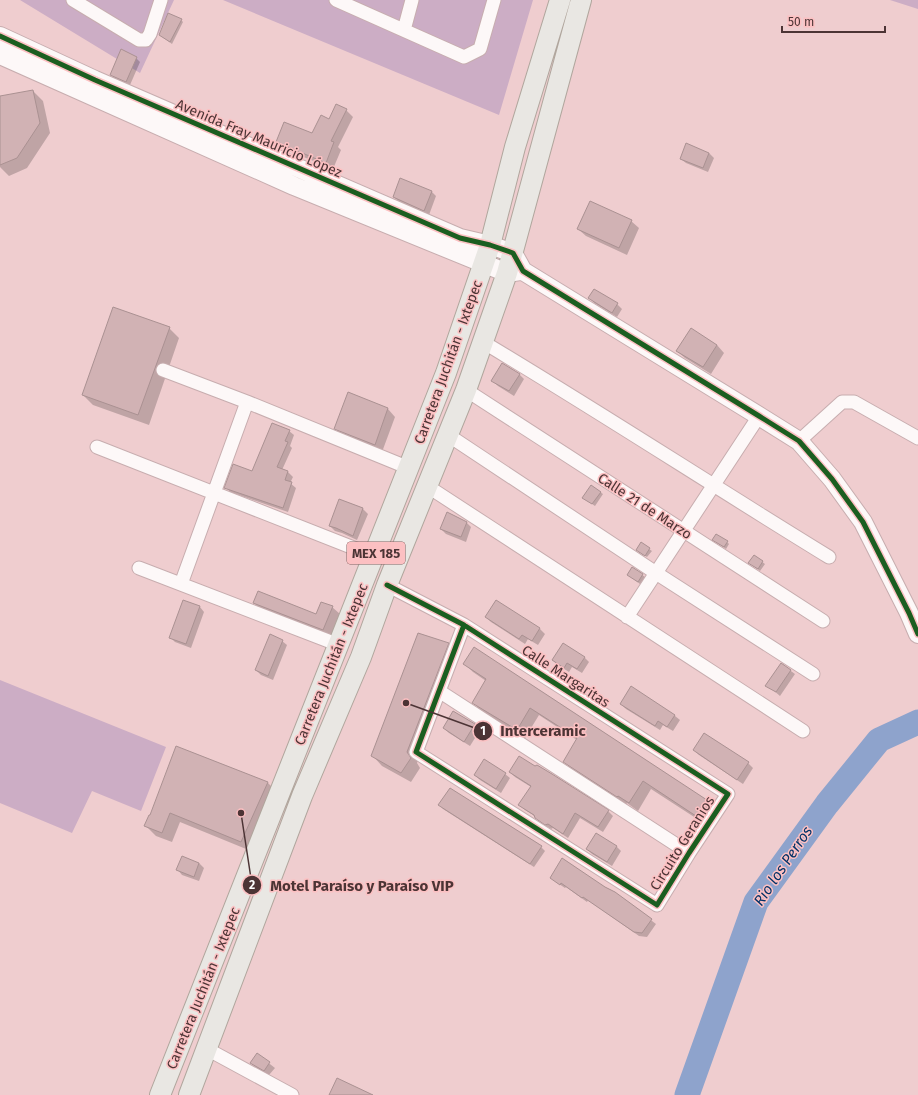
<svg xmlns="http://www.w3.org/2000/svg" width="918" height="1095" font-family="'Fira Sans',sans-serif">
  <rect width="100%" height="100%" fill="#efcdcf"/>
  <path fill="#ccadc5" d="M20 0H174L140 73Z
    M223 0H533L499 115Z
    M890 0H918V9Z
    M0 680 166 747 141 811 92 791 72 833 0 803Z"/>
  <path fill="#0003" d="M181 20 183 22 172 44 160 35Z
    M136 58 140 62 130 85 115 79 111 75Z
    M33 91 43 101 50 133 27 168 9 176 0 167V97Z
    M346 110 353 117 338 147 341 150 333 169 284 149 277 142 312 134 329 120Z
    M709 153 714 158 708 172 686 163 681 159Z
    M431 191 436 196 429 215 399 202 394 197Z
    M631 221 639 228 627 255 586 236 578 229Z
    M590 298 617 304 622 309 617 317 594 303Z
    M169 328 179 338 149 425 93 405 83 395Z
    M717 345 724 353 711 374 685 358 677 351Z
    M519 374 524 379 514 396 498 386 493 381Z
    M349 393 388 409 395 417 382 452 342 436 335 428Z
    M289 431 294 435 290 446 292 448 282 470 288 472 293 477 290 483 296 488 288 512 230 492 226 487 253 473Z
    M600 492 603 494 595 506 586 500Z
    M340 500 363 509 368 514 357 540 342 533 335 531 330 526Z
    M466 522 471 527 466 542 446 534 441 529Z
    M716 542H727L729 544 726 549Z
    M641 544 652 551 647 557 639 552Z
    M754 556 765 564 760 571 752 565Z
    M633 568 645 577 640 584 631 577Z
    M496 601 540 629 545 634 538 645 528 639 525 644 491 622 486 617Z
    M254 603 317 615 332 607 340 614 331 637 262 611Z
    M200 607 204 612 191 648 175 642 170 637Z
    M282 641 287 645 273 680 261 675 256 670Z
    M448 644 458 654 417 763 420 768 411 782 382 766 372 755Z
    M585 658 589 662 582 673 572 667 569 672 558 665 553 660Z
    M464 663 709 802 718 811 708 826 651 789 638 811 627 803 626 805 572 770 564 761 577 740 539 715 525 738 481 711 473 702 486 681 473 672Z
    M781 664 795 674 780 696 767 685Z
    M631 688 675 716 680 720 673 731 663 725 660 730 626 709 621 704Z
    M454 712 475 725 480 730 470 746 449 733 444 728Z
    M704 735 748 763 753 768 743 784 699 755 694 750Z
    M176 748 268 783 278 793 251 851 180 822 172 842 156 836 146 826 151 816Z
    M534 767 608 811 613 816 603 832 580 818 568 838 553 828 551 829 541 823 536 817 525 810 520 805 531 787 515 777 510 772Z
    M505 774 510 778 501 793 480 780 475 775Z
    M440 805 541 847 545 851 534 867 443 809Z
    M617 847 621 851 612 866 592 854 587 849Z
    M199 863 204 868 199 881 182 875 178 870Z
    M551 878 615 893 656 924 647 937 639 936 588 900 587 902 566 887 565 888 556 882Z
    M257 1054 275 1068 269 1075 256 1068 251 1063Z"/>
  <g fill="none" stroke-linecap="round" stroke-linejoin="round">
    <path stroke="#8ea3cc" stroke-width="25" d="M687 1095 756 902 827 804 879 740 918 722"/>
  </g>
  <path fill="#d1b2b4" stroke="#aa9192" d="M168 13 182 19 170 42 159 35Z
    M121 49 137 57 126 82 110 75Z
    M33 90 40 123 17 158 0 165V96Z
    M336 104 347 109 331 141 334 142 326 163 276 142 284 122 312 133 321 115 329 119Z
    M686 143 709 153 703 168 680 159Z
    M400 178 432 191 424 211 393 197Z
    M590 201 632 220 619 248 577 229Z
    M594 289 618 303 612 313 588 298Z
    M113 307 170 327 138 415 82 395Z
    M691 328 717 345 703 367 676 351Z
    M502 363 520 374 509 391 491 381Z
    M348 392 388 408 375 445 334 429Z
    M272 423 290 430 285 441 288 442 277 467 288 471 285 480 292 482 283 508 224 488 233 464 252 471Z
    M591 485 601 492 592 504 582 498Z
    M339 499 363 508 353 536 336 528 329 526Z
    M447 512 467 522 461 537 440 529Z
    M716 534 728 541 724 547 712 540Z
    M641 542 650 548 645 556 636 550Z
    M754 555 763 561 758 569 748 563Z
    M632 567 643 574 638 582 627 575Z
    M258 591 316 614 321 602 333 606 323 630 253 603Z
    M183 600 200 606 186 644 169 638Z
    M496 600 540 628 532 641 522 635 519 639 485 617Z
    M418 633 449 643 407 752 411 758 401 773 371 756Z
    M270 634 283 640 268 676 255 670Z
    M563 643 585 657 577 669 567 663 564 668 552 660Z
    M474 647 710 802 699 818 643 781 629 803 618 796 617 797 563 762 577 738 530 708 517 730 472 703 486 679 463 664Z
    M781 663 791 670 776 692 765 686Z
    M631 686 675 715 667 727 658 721 655 726 620 704Z
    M453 711 475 724 464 742 443 728Z
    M704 733 749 762 737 780 693 750Z
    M176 746 268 782 241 842 170 813 162 833 144 826 149 815H150Z
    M519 756 535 766 537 765 552 774 609 810 598 827 575 813 563 834 548 824 545 825 535 818 534 815 518 805 531 786 509 772Z
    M484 759 506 773 496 789 474 775Z
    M450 788 542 846 530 864 438 805Z
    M596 833 617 846 607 862 586 849Z
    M182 856 199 863 194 877 176 870Z
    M562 858 605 887 615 892 652 919 642 933 634 932 583 897 582 898 561 883 560 885 550 878Z
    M257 1053 270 1062 264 1071 250 1063Z
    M337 1078 373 1095H329Z"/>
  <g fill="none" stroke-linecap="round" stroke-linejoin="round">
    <g stroke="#c7adaf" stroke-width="15">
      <path id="street" d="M73 0 139 40H146L150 34 161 0
        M336 0 464 57 480 49 494 0
        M404 30 412 0
        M483 342C600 412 713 486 829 557
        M163 370 247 402 409 468
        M466 390 823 621
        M448 435 656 573 813 674
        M799 441 842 402H854L918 438
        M97 447 374 556
        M427 486 803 731
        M139 568 339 645
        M181 584 247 402
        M387 585 464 625 728 794 689 853 657 905 416 752 464 625
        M627 617 759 416
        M439 691 689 853
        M207 1049 292 1095"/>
    </g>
    <g stroke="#c7adaf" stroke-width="20">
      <path id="secondary" d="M0 36 95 80 460 238 490 245 513 253 523 271 759 416 799 441 832 479 863 522 909 613 918 634
        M0 55 294 186 507 273 520 271"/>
    </g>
    <g stroke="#b0a69d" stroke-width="22">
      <path id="primary" d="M160 1095 446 373 490 245 515 147 560 0
        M189 1095 302 796 361 657 387 585 466 390 507 273 581 0"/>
    </g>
    <use href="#street" stroke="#fdf8f8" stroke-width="13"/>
    <use href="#secondary" stroke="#fdf8f8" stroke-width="18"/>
    <use href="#primary" stroke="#e9e7e3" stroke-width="20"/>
    <g stroke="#fcc0c2" stroke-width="8">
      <path id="cycleway" d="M0 36 95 80 460 238 490 245 513 253 523 271 759 416 799 441 832 479 863 522 909 613 918 634
        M387 585 464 625 728 794 689 853 657 905 416 752 464 625"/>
    </g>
    <use href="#cycleway" stroke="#1b5e20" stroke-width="5"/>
  </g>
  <g text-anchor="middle" stroke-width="3" stroke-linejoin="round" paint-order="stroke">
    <rect fill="#fcc0c2" stroke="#815e5f" stroke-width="1" x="347" y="542" width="58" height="22" rx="3"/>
    <g font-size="13" font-weight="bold" fill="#4c3435">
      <text x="376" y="558">MEX 185</text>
    </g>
    <g font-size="14" fill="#4c3435" stroke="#fcc0c2">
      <text transform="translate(259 138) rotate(23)" y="5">Avenida Fray Mauricio López</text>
      <text transform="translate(448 362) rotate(-70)" y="5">Carretera Juchitán - Ixtepec</text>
      <text transform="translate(645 506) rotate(33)" y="5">Calle 21 de Marzo</text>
      <text transform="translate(331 664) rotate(-68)" y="5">Carretera Juchitán - Ixtepec</text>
      <text transform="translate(566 676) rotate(33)" y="5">Calle Margaritas</text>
      <text transform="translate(682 843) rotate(-58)" y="5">Circuito Geranios</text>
      <text transform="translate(203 988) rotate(-68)" y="5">Carretera Juchitán - Ixtepec</text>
    </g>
    <g font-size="15" font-style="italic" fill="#033267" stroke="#fcc0c2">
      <text transform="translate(783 866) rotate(-56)" y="5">Rio los Perros</text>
    </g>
  </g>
  <path fill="none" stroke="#4c3435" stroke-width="1.5" d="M406 703L483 731M241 813L252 885"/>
  <g fill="#4c3435" stroke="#fcc0c2" stroke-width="1.5">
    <circle cx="406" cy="703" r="4"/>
    <circle cx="241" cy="813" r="4"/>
    <circle cx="483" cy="731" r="10"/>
    <circle cx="252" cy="885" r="10"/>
  </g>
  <g font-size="12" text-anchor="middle" font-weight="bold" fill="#fff">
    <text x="483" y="735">1</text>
    <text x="252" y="889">2</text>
  </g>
  <g font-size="15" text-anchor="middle" font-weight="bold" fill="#4c3435" stroke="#fcc0c2" stroke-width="3" stroke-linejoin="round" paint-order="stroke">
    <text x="543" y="736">Interceramic</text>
    <text x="362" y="891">Motel Paraíso y Paraíso VIP</text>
  </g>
  <path d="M782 26v6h103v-6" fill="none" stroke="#4c3435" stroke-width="2"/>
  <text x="788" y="26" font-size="12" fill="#4c3435" stroke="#fcc0c2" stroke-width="3" paint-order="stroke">50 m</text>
</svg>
